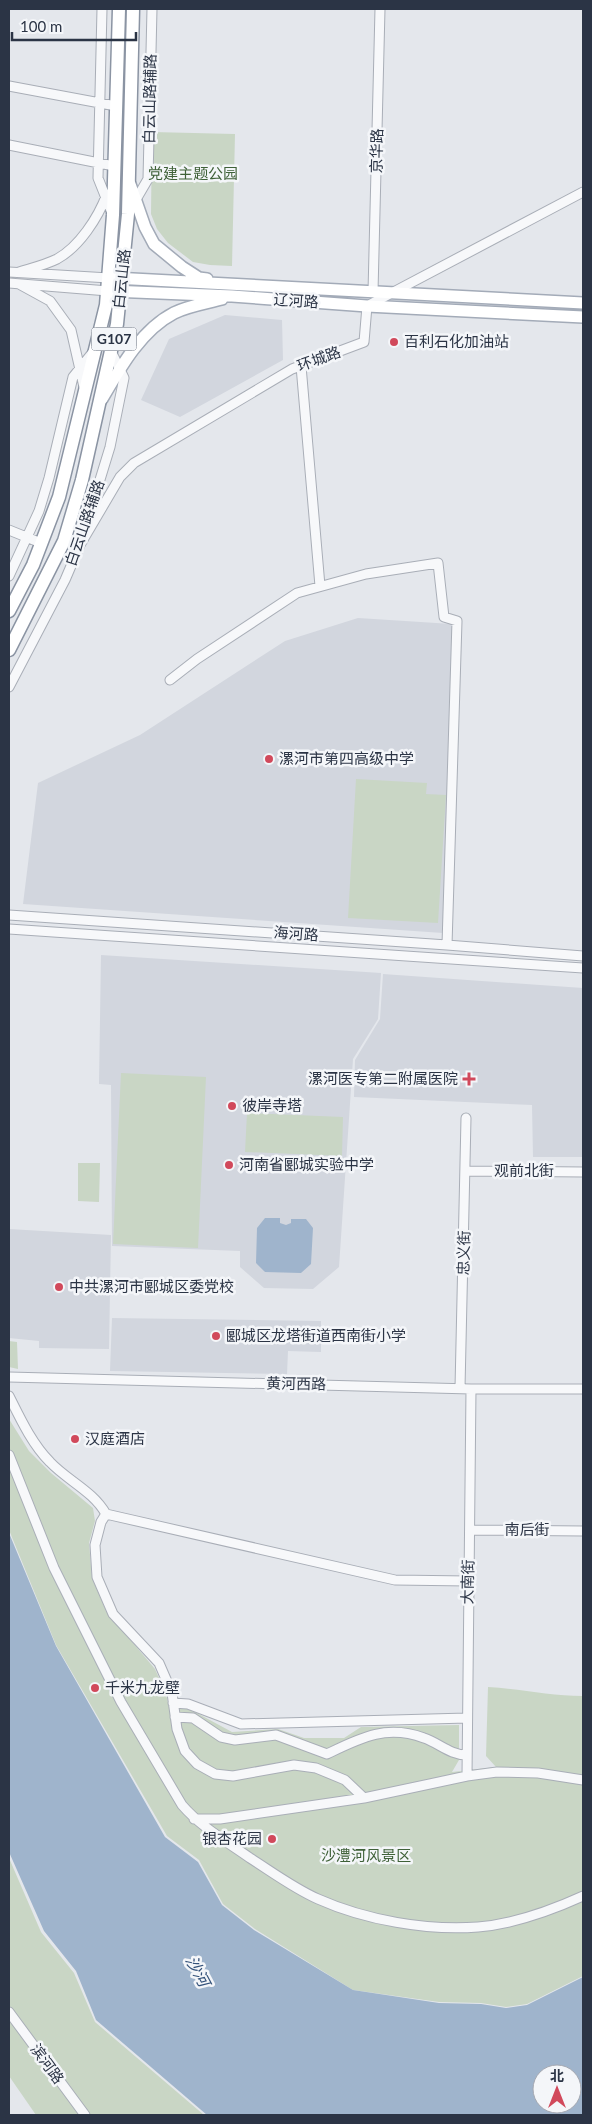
<svg xmlns="http://www.w3.org/2000/svg" width="592" height="2124" font-family="Lato,'Noto Sans SC',sans-serif">
  <rect width="100%" height="100%" fill="#e4e7ec"/>
  <path fill="#d2d6de" d="M225 315 282 320 283 360 180 417 141 400 169 339Z
    M358 618 452 624 443 933 23 904 38 783 140 735 285 641Z
    M101 955 381 973 378 1019 353 1059 339 1267 313 1289 264 1288 240 1267V1251L112 1246 111 1085 99 1084Z
    M383 974 583 988V1157H533L532 1105 354 1097 355 1060 380 1019Z
    M9 1229 111 1235 109 1349 39 1348V1341L9 1338Z
    M112 1318 321 1321V1352L288 1351 287 1374 110 1371Z"/>
  <path fill="#c9d6c5" d="M152 132 235 134 232 266 210 265 193 262 168 243 157 229 151 214Z
    M356 779 427 783 426 794 446 795 438 923 348 918Z
    M121 1073 206 1077 198 1248 113 1244Z
    M247 1113 343 1117 342 1156 245 1152Z
    M78 1163H100L99 1202 78 1201Z
    M9 1341 17 1342 18 1369 9 1367Z
    M9 1419 29 1451 51 1473 93 1508 95 1521 89 1543 92 1578 106 1611 155 1669 166 1694 169 1707H181L195 1712 232 1732 278 1729 304 1738H344L361 1727 459 1725V1760L452 1772 496 1767 486 1756 488 1687C520 1689 551 1696 583 1696V1976L527 2004 506 2007 481 2003 439 2002 353 1990 255 1929 223 1904 199 1860 167 1836 56 1645 9 1530Z
    M9 1858 41 1932 74 1973 95 2022 204 2115H36L9 2076Z"/>
  <path fill="#9fb4cc" fill-rule="evenodd" d="M265 1218H280V1223L286 1225 291 1223V1219H306L313 1228 311 1264 301 1273 265 1272 256 1263 257 1228Z
    M9 1533 56 1646 165 1837 198 1862 222 1905 254 1930 353 1990 439 2003 481 2004 506 2008 527 2005 583 1977V2115H207L96 2020 76 1971 44 1931 9 1852ZM542 2074H572V2104H542Z"/>
  <g fill="none" stroke-linecap="round" stroke-linejoin="round">
    <g stroke="#a9aeb7" stroke-width="11">
      <path id="minor" d="M102 9 98 178 112 213
        M9 86 116 106
        M9 145 114 166
        M134 203 148 179 152 9
        M9 272 109 278
        M19 272C32 268 45 265 57 259 79 247 98 218 107 194
        M9 283 108 291
        M19 284 50 301 71 330 84 387
        M373 292 380 9
        M301 366 320 586
        M9 530 41 543
        M64 541 80 545 120 477 134 463 292 369 364 342 367 306 583 192
        M9 576 39 511 49 478 73 377 93 352
        M170 680 197 659 297 593 366 574 438 563 444 617 457 621 447 945
        M9 687 65 580 80 545 110 447 124 378 111 351
        M9 915 447 945 583 956
        M9 929 583 968
        M465 1171 583 1172
        M9 1377 471 1389H583
        M460 1388 466 1118
        M9 1396C20 1418 32 1444 50 1462 68 1481 93 1491 106 1514L395 1580 468 1581
        M9 1455 54 1568 121 1702 182 1805C201 1827 226 1841 250 1858 272 1872 295 1889 318 1899 365 1920 427 1931 478 1927 514 1924 550 1911 583 1896
        M106 1514 101 1522 95 1545 97 1577 113 1614 159 1663 172 1693 177 1729 185 1751 197 1764 215 1774 233 1776 294 1765 316 1768 345 1780 364 1798
        M470 1530 583 1531
        M173 1703 188 1704 241 1724 467 1718
        M175 1717 193 1718 221 1737 235 1740 276 1735 327 1754C360 1738 386 1724 424 1738 439 1743 450 1755 467 1755
        M467 1776 471 1389
        M194 1819H220L364 1798 467 1776 497 1772 538 1773 583 1780
        M9 2012 85 2115"/>
    </g>
    <g stroke="#a3abb8" stroke-width="14">
      <path id="major" d="M130 184 145 227 154 244 182 267 199 278 207 279
        M114 278 583 303
        M111 291 232 296 367 306 583 317
        M102 399C120 368 141 330 174 313 188 306 207 303 222 299"/>
    </g>
    <g stroke="#8b94a3" stroke-width="15">
      <path id="highway" d="M9 611 33 565 59 497 106 305 113 215 119 9
        M9 650 64 541 82 480 117 324 128 214 133 9"/>
    </g>
    <use href="#minor" stroke="#f7f8fa" stroke-width="9"/>
    <use href="#major" stroke="#fff" stroke-width="11"/>
    <use href="#highway" stroke="#fff" stroke-width="12"/>
  </g>
  <g fill="#d1495b" stroke="#f4f6f9" stroke-width="2">
    <circle cx="394" cy="342" r="5"/>
    <circle cx="269" cy="759" r="5"/>
    <path d="M466.5 1071.5h5v5h5v5h-5v5h-5v-5h-5v-5h5z"/>
    <circle cx="232" cy="1106" r="5"/>
    <circle cx="229" cy="1165" r="5"/>
    <circle cx="59" cy="1287" r="5"/>
    <circle cx="216" cy="1336" r="5"/>
    <circle cx="75" cy="1439" r="5"/>
    <circle cx="95" cy="1688" r="5"/>
    <circle cx="272" cy="1839" r="5"/>
  </g>
  <g text-anchor="middle" stroke-width="5" stroke-linejoin="round" paint-order="stroke">
    <rect fill="#f4f6f9" stroke="#676e7b" stroke-width="1" x="91.5" y="327.5" width="45" height="23" rx="4"/>
    <g font-size="14" font-weight="bold" fill="#2b3445">
      <text x="114" y="344">G107</text>
    </g>
    <g font-size="15" fill="#2b3445" stroke="#f4f6f9">
      <text transform="translate(150 99) rotate(-89)" y="5">白云山路辅路</text>
      <text transform="translate(377 151) rotate(-89)" y="5">京华路</text>
      <text transform="translate(122 279) rotate(-84)" y="5">白云山路</text>
      <text transform="translate(296 301) rotate(4)" y="5">辽河路</text>
      <text transform="translate(319 359) rotate(-20)" y="5">环城路</text>
      <text transform="translate(85 523) rotate(-71)" y="5">白云山路辅路</text>
      <text transform="translate(296 934) rotate(4)" y="5">海河路</text>
      <text x="524" y="1176">观前北街</text>
      <text transform="translate(464 1253) rotate(-89)" y="5">忠义街</text>
      <text transform="translate(296 1384) rotate(1)" y="5">黄河西路</text>
      <text x="527" y="1535">南后街</text>
      <text transform="translate(468 1582) rotate(-89)" y="5">大南街</text>
      <text transform="translate(47 2064) rotate(54)" y="5">滨河路</text>
    </g>
    <g font-size="15" fill="#3f6138" stroke="#f4f6f9">
      <text x="193" y="179">党建主题公园</text>
      <text x="366" y="1861">沙澧河风景区</text>
    </g>
    <g font-size="15" fill="#2b3445" stroke="#f4f6f9" text-anchor="start">
      <text x="404" y="347">百利石化加油站</text>
      <text x="279" y="764">漯河市第四高级中学</text>
      <text x="458" y="1084" text-anchor="end">漯河医专第二附属医院</text>
      <text x="242" y="1111">彼岸寺塔</text>
      <text x="239" y="1170">河南省郾城实验中学</text>
      <text x="69" y="1292">中共漯河市郾城区委党校</text>
      <text x="226" y="1341">郾城区龙塔街道西南街小学</text>
      <text x="85" y="1444">汉庭酒店</text>
      <text x="105" y="1693">千米九龙壁</text>
      <text x="262" y="1844" text-anchor="end">银杏花园</text>
    </g>
    <g font-size="16" font-style="italic" fill="#34527a" stroke="#f4f6f9">
      <text transform="translate(198 1971) rotate(62)" y="6">沙河</text>
    </g>
  </g>
  <rect width="592" height="2124" fill="none" stroke="#2b3445" stroke-width="20"/>
  <g transform="translate(557 2089)"><circle r="24" fill="#f4f6f9" stroke="#a4a8b1"/>
  <path d="M0-4L9 19L0 12L-9 19Z" fill="#d1495b"/>
  <text y="-8" font-size="14" font-weight="bold" text-anchor="middle" fill="#2b3445">北</text>
  </g>
  <path d="M12 32v8h124v-8" fill="none" stroke="#2b3445" stroke-width="2.5"/>
  <text x="20" y="32" font-size="15" fill="#2b3445" stroke="#f4f6f9" stroke-width="4" paint-order="stroke">100 m</text>
</svg>
